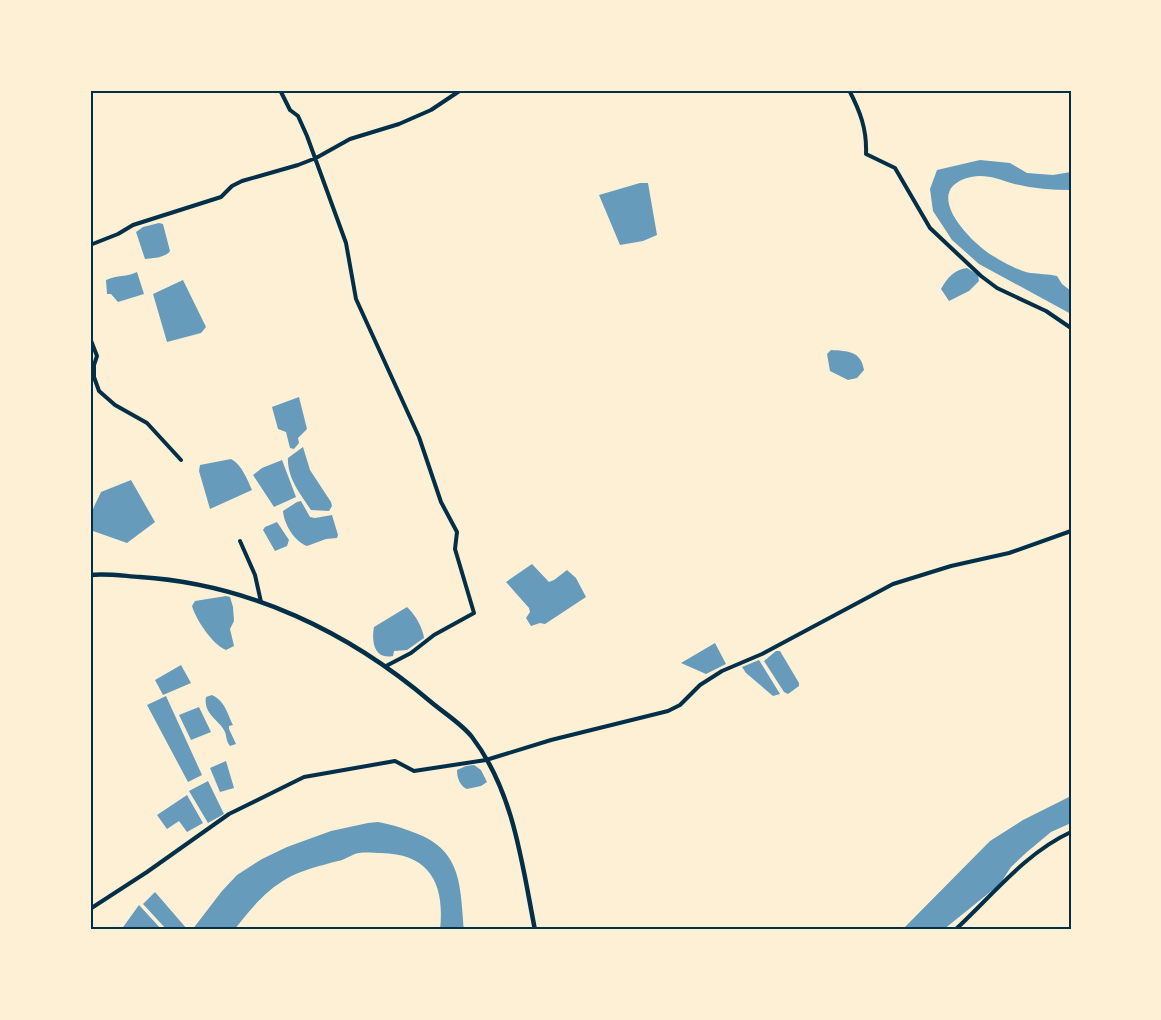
<svg xmlns="http://www.w3.org/2000/svg" width="1161" height="1020" font-family="Barlow,sans-serif">
  <rect width="100%" height="100%" fill="#fdf0d5"/>
  <path fill="#669bbc" d="M980 160 1010 163 1027 173 1053 175 1071 172 1070 190C1050 190 1030 188 1011 183 997 179 987 174 971 177 919 189 969 241 993 256 1003 262 1019 271 1030 273 1039 274 1048 274 1057 276L1062 284 1071 291V314L979 264 952 240 933 211 930 189 937 170Z
    M640 183H648L657 235 643 241 620 245 599 195Z
    M159 223 163 224 170 251C165 258 153 258 145 259L136 232 143 227Z
    M967 268 978 275 979 281 969 291 949 301 941 289C947 278 955 269 967 268Z
    M137 272 144 294 118 302 111 294H107L106 280C117 275 127 277 137 272Z
    M183 280 206 327 201 333 167 342 153 294Z
    M831 350C848 351 861 351 864 370L857 378 848 380 830 371 827 354Z
    M299 397 307 429 298 438 299 443 294 449 290 448 286 432 278 429 272 407Z
    M303 447 310 470 331 502 332 506 329 511 311 510C301 495 287 478 288 458Z
    M231 459C242 465 247 479 252 490L210 509 199 471 200 465Z
    M282 460 296 497 274 507 253 475 262 468Z
    M131 480 155 522 127 543 93 531C85 519 96 504 101 492Z
    M301 501 310 517 315 518 332 515 338 535 337 538 326 539 307 546C294 541 284 524 283 511L297 502Z
    M277 522 289 540 287 546 275 551 263 530 265 527Z
    M532 564 549 582 554 580 567 570 576 578 586 597 545 624 540 623 531 626 526 618 530 612 529 608 506 582Z
    M226 596 230 597 233 607 234 621 230 629 234 646 226 650C213 645 196 620 192 606L195 601Z
    M407 607C415 614 423 628 424 638L407 650 394 651 393 656C375 660 371 643 374 627Z
    M715 643 726 664 706 674 681 663Z
    M776 651H780L799 683V686L788 694 784 692 764 661Z
    M759 660 780 694 773 696 746 673 742 667Z
    M181 665 191 683 163 695 155 680Z
    M212 695C225 701 227 713 233 725L229 726V729L236 744 230 746C226 741 227 738 225 732 221 721 203 715 206 697Z
    M166 696 202 775 188 782 147 705Z
    M199 707 211 732 191 740 179 715Z
    M226 761 234 788 220 792 210 768Z
    M474 765 481 770 487 782 481 786 467 789C460 786 457 778 457 770L466 766Z
    M208 781 224 814 208 823 189 791Z
    M187 795 203 823 187 832 179 821 167 829 157 815Z
    M1071 796V823L1051 832 1027 852 1011 867 1000 884 943 930H902L990 841 1023 820Z
    M378 822C389 824 400 827 410 831 462 848 460 883 464 930H440C445 885 431 854 381 853 374 853 366 852 359 853 352 854 345 860 338 861 319 866 302 870 286 879 264 892 250 910 234 930H192L222 891 237 875 262 859 287 847 331 831 368 823Z
    M155 892 187 929 186 930H167L143 904Z
    M139 905 162 930H121Z"/>
  <g fill="none" stroke-linecap="round" stroke-linejoin="round">
    <path stroke="#003049" stroke-width="4" d="M280 90 290 110 298 116 307 136 346 243 356 299 419 437 441 502 457 532 455 549 474 613 434 635 411 653 386 666
      M849 90C860 111 867 129 866 154L895 168 930 228 981 276 997 288 1046 311 1071 328
      M90 245 118 234 133 225 221 197 232 186 242 181 298 165 316 158 350 139 399 124 431 110 461 90
      M90 338 97 356 94 365V377L99 391 115 405 147 423 181 460
      M240 541 255 575 261 602
      M90 909 147 872 229 814 304 777 395 761 414 771 486 760 551 740 668 711 680 705 700 685 722 671 762 654 893 584 951 566 1009 553 1071 531
      M955 930C991 897 1025 853 1071 832"/>
    <path stroke="#003049" stroke-width="4.5" d="M90 575C106 573 124 576 140 577 249 584 349 632 431 702 444 713 462 724 472 737 514 792 522 864 535 930"/>
  </g>
  <rect width="1161" height="1020" fill="none" stroke="#fdf0d5" stroke-width="183"/>
  <rect x="92" y="92" width="978" height="836" fill="none" stroke="#003049" stroke-width="2"/>
</svg>
